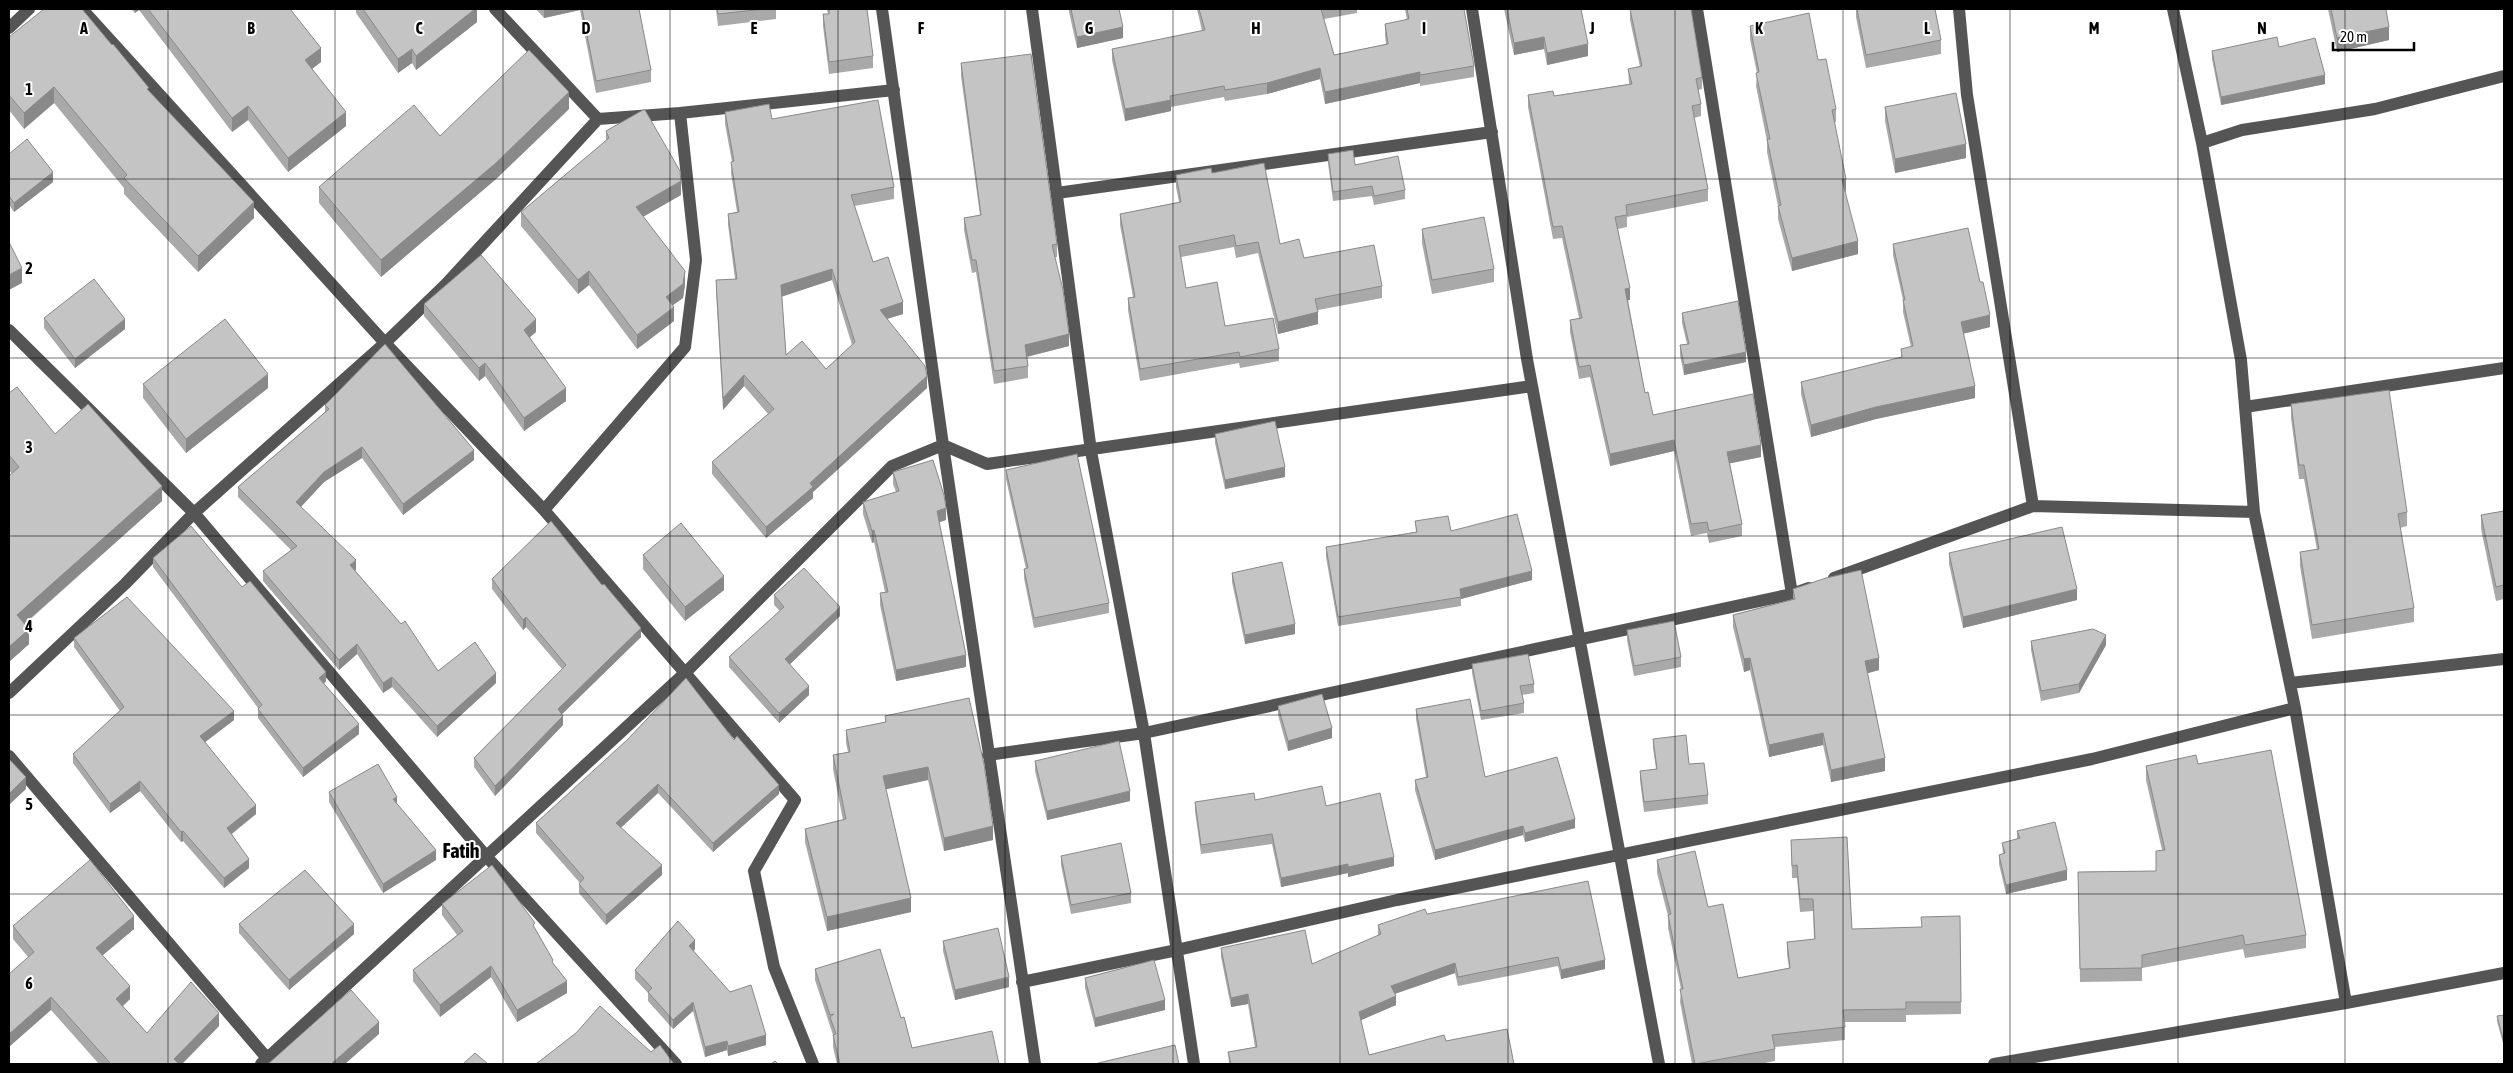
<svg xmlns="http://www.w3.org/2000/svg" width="2513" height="1073" font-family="'Asap Condensed',sans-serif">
  <rect width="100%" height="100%" fill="#fff"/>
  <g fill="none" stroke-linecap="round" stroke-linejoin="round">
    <path stroke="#555" stroke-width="12" d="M82 9 385 343 544 510 795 800 754 871 774 967 813 1064
      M495 9 598 119
      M882 9 943 445 1035 1064
      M1032 9 1091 451 1144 733 1194 1064
      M1472 9 1527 359 1659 1064
      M1697 9 1792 594
      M1959 9 1967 95 2033 506
      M2173 9 2202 143 2241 360 2254 512 2295 708 2346 1003
      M9 28 29 9
      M2202 143 2242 130 2375 109 2504 76
      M1057 193 1492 132
      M9 330 194 513 486 856 676 1064
      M2245 407 2504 368
      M544 510 685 347 696 260 680 113
      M1834 578 2033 506 2254 512
      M2290 683 2504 659
      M9 693 125 584 194 513 385 343 446 284 598 119 680 113 894 90
      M988 755 1144 733 1792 594 1809 588
      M9 756 272 1064
      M1022 982 1177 950 1397 900 2092 759 2295 708
      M261 1064 685 673 892 466 943 445 987 464 1532 386
      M1994 1064 2346 1003 2504 973"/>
  </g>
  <path fill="#a9a9a9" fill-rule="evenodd" d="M131 9H290L321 62 312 69 346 126 288 172 248 120 232 132 139 10 135 13Z
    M356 9H477V22L416 70 412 63 398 73 356 13Z
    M536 9H639L651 70V82L596 93 580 10 544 18Z
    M716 9H776V19L718 26Z
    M827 9H867L873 56V68L829 74 823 26V14H828Z
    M1069 9H1119L1123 38 1077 48 1069 12Z
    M1197 9H1357V13L1324 19 1334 55 1386 44 1385 36V24L1407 20 1405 9H1458L1474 66V77L1420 86V83L1325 104 1320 79 1267 94 1225 101 1224 97 1171 107V111L1125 121 1112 60V49L1202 31Z
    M1504 9H1581L1588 56 1547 65 1544 49 1514 55Z
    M1630 9 1702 77V89L1698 90 1701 104V116L1694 118 1708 189V201L1627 217V227L1618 229 1630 300H1628L1645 393 1653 415 1761 457 1730 463 1742 524V536L1709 543 1707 533 1691 536 1674 451 1610 466 1590 377 1579 379 1570 332V320L1579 318 1562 238 1553 239 1528 107V95L1554 96 1629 84 1628 69 1640 67 1630 20Z
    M1856 9H1935L1941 40V54L1866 68 1856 17Z
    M2328 9H2386L2389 40 2337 52Z
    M1750 26 1818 60 1836 109V122H1834L1846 192H1845L1858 254 1792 271 1778 219V206L1767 152V141L1756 86 1757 73 1750 39Z
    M9 37 149 91 254 218 198 272 124 194V188L54 103 24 129 9 110Z
    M2279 47 2325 84 2221 105 2212 59V51Z
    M961 63 1057 244V257H1055L1069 346 1027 357 1028 366V378L994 384 976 272 972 273 964 230V218L980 215 961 76Z
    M1885 107 1966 158 1895 173 1885 121Z
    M569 109 496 179 381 277 319 203V187Z
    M725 112 772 119 894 187V199L854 206 873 262 903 314 887 319 927 388 813 492V498L766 538 712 474V462L768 414 744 386 723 410 716 292V280L735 279 728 225V214L737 212 731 173 732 162 725 124ZM832 280 852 345 826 369 786 355 782 296Z
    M606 131 681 195 643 216 685 285 683 298 673 305 674 321 637 349 589 285 578 294 521 226V212L606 141Z
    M9 154 53 182 14 212 9 205Z
    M1328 154 1405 190V199L1374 205 1372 196 1333 201 1328 163Z
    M1212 173 1280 244 1304 258 1382 286V298L1318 310V324L1278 334 1258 253 1236 258 1234 247 1181 257 1186 288 1225 326 1279 349V361L1240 368 1239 363 1140 381 1128 310V298L1133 297 1120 225V214L1179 202 1176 187V175Z
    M1422 229 1494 269V282L1432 294 1422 243Z
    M1893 244 1980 282 1990 327 1963 334 1975 398 1876 419 1811 437 1801 394V382L1901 358V349L1911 347 1903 312V300L1893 255Z
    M424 304 536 332 530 337 566 401 524 431 485 376 479 381 424 316Z
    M1682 313 1746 362 1684 375 1680 355V345L1687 344 1682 323Z
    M44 318 125 329 75 368 44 328Z
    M143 384 268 388 186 453 143 398Z
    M9 393 55 434 162 501 25 624 29 644 9 662 12 474 9 470Z
    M2291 404 2407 512V526L2400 528 2414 608V622L2312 639 2300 566V552L2317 550 2304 479H2299L2291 418Z
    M325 405 474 460 403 515 362 458 324 482 301 507 356 570H355L438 671 496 683 437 737 392 687 383 693 357 654 339 670 263 581V571L291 550 238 497V487L325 412Z
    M1215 434 1285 477 1225 489 1215 443Z
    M1006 470 1109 603V613L1034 628 1024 578V569H1026L1006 479Z
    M893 472 946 520 939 522 966 667 896 681 880 605V593L885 592 874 542 872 543 863 514V502L896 492 893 484Z
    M2504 511V599L2496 601 2481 529V515Z
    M1415 521 1451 531 1532 580 1461 599V606L1338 626 1326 557V547L1416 532Z
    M1949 553 2077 600 1963 628 1949 564Z
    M643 555 724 590 685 621 643 569Z
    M153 558 242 587 326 681 324 684 359 734 303 777 258 718V708L153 567Z
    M1232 573 1295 634 1245 644 1232 582Z
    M492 579 641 637 562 714 563 725 495 796 474 767V758L562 669 526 627 523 630 492 589Z
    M1793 589 1879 670 1867 673 1885 771 1831 782 1823 745 1769 757 1750 670 1744 672 1733 627V615L1793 599Z
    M774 595 840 616 790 664 809 695 779 723 729 667V657L780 611 774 605Z
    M1627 630 1681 657V667L1634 676 1627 640Z
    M74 638 234 720 205 742 256 814 232 834 249 868 224 888 183 841 181 842 140 791 110 813 73 763V754L120 711 74 647Z
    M2031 641 2106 645 2079 693 2041 701 2031 650Z
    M1472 664 1534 684V693L1522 695 1524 703V713L1481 720 1472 673Z
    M1278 706 1332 738 1288 751 1278 715Z
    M1416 709 1485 777 1575 828 1525 842 1523 835 1435 860 1415 790V780L1426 777 1416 719Z
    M885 716 993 840 944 851 928 780 886 789 911 912 827 931 805 842V829L843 820 833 769V755L848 752 846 743V730L885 722Z
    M1653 739 1708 795V804L1644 812 1640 780V771L1656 769 1653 748Z
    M734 740 779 794 713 852 658 793 621 828 662 875 606 925 579 893V884L580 883 536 833V823Z
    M1035 761 1130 801 1047 820 1035 771Z
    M2198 764 2306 935V948L2245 958 2243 949 2142 968V981L2080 982 2078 872 2156 871 2162 850 2146 780V766Z
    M329 792 436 860 383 893 329 802Z
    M1255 800 1326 806 1394 866 1348 877V873L1281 887 1272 844 1201 854 1195 811V802Z
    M2017 831 2067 880 2006 894 1999 864V855L2003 854 2002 843 2017 839Z
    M1791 840 1852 929 1921 927 1960 916 1961 1014 1906 1015V1022H1845V1040L1775 1047V1061L1760 1064H1692L1680 1002 1681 989 1668 928V916L1657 873V860L1708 907 1738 978 1789 968 1787 954V942L1814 939 1813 911 1800 912 1797 878H1792Z
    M1061 856 1131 893V903L1071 914 1061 865Z
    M442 904 535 929 567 993 517 1022 491 977 440 1017 413 981V970L457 935 442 915Z
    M1427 914 1605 969 1561 979 1558 966 1458 986 1455 973 1395 994 1396 1005 1361 1020 1369 1055 1446 1041 1514 1064H1229L1228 1052 1255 1047 1248 1004 1231 1007 1221 957V948L1312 964 1378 936V925Z
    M239 924 354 934 289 990 239 933Z
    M13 926 134 929 102 955 130 999 123 1006 147 1033 219 1026 182 1064H99L51 1010 28 957 13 939Z
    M943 941 1009 987 955 1000 943 951Z
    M695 949 694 951 766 1045 728 1056 727 1050 705 1057 693 1011 673 1029 648 1001V993L635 979V970Z
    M815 969 901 1018 912 1048 999 1064H837L833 1047V1035L830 1026 815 980Z
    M1085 978 1165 1010 1095 1027 1085 988Z
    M2504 1015V1047L2497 1021V1016Z"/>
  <path fill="#898989" d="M135 9H139V10L135 13Z
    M475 9H477V22L416 70V56Z
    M544 9H580V10L544 18Z
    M1123 27V38L1077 48V37Z
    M2389 27V40L2337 52V38Z
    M1544 37V49L1514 55V43Z
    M1588 44V56L1547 65V53Z
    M321 48V62L305 74V60Z
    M412 49V63L398 73V59Z
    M1320 68V79L1267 94V83Z
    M1420 72V83L1325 104V92Z
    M2325 75V84L2221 105V97Z
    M54 87V103L24 129V113Z
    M569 92V109L496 179 381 277V260Z
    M1171 100V111L1125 121V109Z
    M248 106V120L232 132V118Z
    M346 112V126L288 172V158Z
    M1966 144V158L1895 173V159Z
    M53 172V182L14 212V203Z
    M1846 179V192L1842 193V180Z
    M681 181V195L636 221V207Z
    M254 202V218L198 272V256Z
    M1858 241V254L1792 271V258Z
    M22 268V283L9 290V275Z
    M832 269V280L781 297V285Z
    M589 271V285L578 294V280Z
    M685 271V285L683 298 666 310V297Z
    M1630 288V300L1625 301V289Z
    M903 302V314L880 321V310Z
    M674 307V321L637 349V335Z
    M1318 312V324L1278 334V322Z
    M1990 315V327L1961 334V322Z
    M125 319V329L75 368V359Z
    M536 319V332L524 342V330Z
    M1069 334V346L1025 357V345Z
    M1746 352V362L1684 375V365Z
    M485 363V376L479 381V368Z
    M268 374V388L186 453V439Z
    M744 375V386L723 410V398Z
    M927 376V388L813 492V498L766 538V527L810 483Z
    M1975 386V398L1876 419 1811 437V425L1876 407Z
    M566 388V401L524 431V418Z
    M1674 440V451L1610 466V454Z
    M1761 445V457L1727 464V452Z
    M362 447V458L324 482 296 512V502L324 472Z
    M474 450V460L403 515V504Z
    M1285 467V477L1225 489V480Z
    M162 486V501L17 630V615Z
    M946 508V520L937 523V511Z
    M874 530V542L872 543V531Z
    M356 560V570L350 575V565Z
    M1532 571V580L1461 599 1460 589Z
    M724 576V590L685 621V607Z
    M2077 589V600L1963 628V617Z
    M840 607V616L785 669V659Z
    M526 617V627L523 630V620Z
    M1295 624V634L1245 644V635Z
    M641 628V637L558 718V709Z
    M29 629V644L9 662V647Z
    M2106 635V645L2079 693V684Z
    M357 644V654L339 670V660Z
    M966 655V667L896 681V670Z
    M1750 658V670L1744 672V659Z
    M1879 658V670L1865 674V661Z
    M326 672V681L319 688V678Z
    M496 673V683L437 737V726Z
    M392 677V687L383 693V683Z
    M809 686V695L779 723V713Z
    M234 711V720L200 746V736Z
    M563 716V725L495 796V786Z
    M359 724V734L303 777V768Z
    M1332 728V738L1288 751V741Z
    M1823 733V745L1769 757V745Z
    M1885 758V771L1831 782V770Z
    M928 767V780L883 790V776Z
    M26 777V789L9 805V794Z
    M140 781V791L110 813V804Z
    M658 784V793L616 832V823Z
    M779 785V794L713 852V843Z
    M1130 791V801L1047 820V811Z
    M397 797V806L393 799Z
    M256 805V814L227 837V828Z
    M1575 819V828L1525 842V833Z
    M993 826V840L944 851V838Z
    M1523 826V835L1435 860V850Z
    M183 831V841L181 842V832Z
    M436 850V860L383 893V884Z
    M1394 857V866L1348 877V867Z
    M249 859V868L224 888V878Z
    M1348 864V873L1281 887V878Z
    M662 865V875L606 925V915Z
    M2067 870V880L2006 894V885Z
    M911 898V912L827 931V917Z
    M134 916V929L96 961V948Z
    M354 924V934L289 990V980Z
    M695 940V949L689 955V946Z
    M1605 960V969L1561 979V970Z
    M1455 963V973L1391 995V986Z
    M491 966V977L440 1017V1005Z
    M1009 977V987L955 1000V990Z
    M567 981V993L517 1022V1010Z
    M130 986V999L116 1012V999Z
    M1248 994V1004L1231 1007V998Z
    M1396 996V1005L1359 1021V1012Z
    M51 997V1010L9 1047V1034Z
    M1165 1000V1010L1095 1027V1018Z
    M693 1002V1011L673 1029V1020Z
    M219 1013V1026L182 1064H174V1059Z
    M379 1022V1034L345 1064H331Z
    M766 1035V1045L728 1056V1046Z
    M727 1041V1050L705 1057V1047Z"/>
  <path fill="#c4c4c4" stroke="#898989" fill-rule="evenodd" d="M44 9H82L112 45 113 44 149 88 147 89 254 202 198 256 124 178 127 175 54 87 24 113 9 95V37Z
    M148 9H290L321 48 305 60 346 112 288 158 248 106 232 118Z
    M363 9H475L416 56 412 49 398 59Z
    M582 9H639L651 70 596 81Z
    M717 9H765L718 14Z
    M829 9H867L873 56 829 62 823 14H829Z
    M1071 9H1119L1123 27 1077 37Z
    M1199 9H1321L1334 55 1388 44 1385 24 1409 19 1407 9H1464L1474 66 1420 75V72L1325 92 1320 68 1267 83 1225 90 1224 86 1170 96 1171 100 1125 109 1112 49 1205 30Z
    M1507 9H1581L1588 44 1547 53 1544 37 1514 43Z
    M1630 9H1691L1702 77 1696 79 1701 104 1692 106 1708 189 1626 205 1627 215 1615 217 1630 288 1625 289 1645 393 1648 392 1653 415 1753 394 1761 445 1727 452 1742 524 1709 531 1707 522 1691 524 1674 440 1610 454 1590 365 1579 367 1570 320 1582 318 1562 226 1553 227 1528 95 1553 91 1554 96 1632 84 1628 69 1642 66Z
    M1857 9H1935L1941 40 1866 55Z
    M2331 9H2386L2389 27 2337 38Z
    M1809 13 1818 60 1826 59 1836 109 1832 110 1846 179 1842 180 1858 241 1792 258 1778 206 1781 205 1767 139H1770L1756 73 1759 72 1750 26Z
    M2277 37 2279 47 2315 38 2325 75 2221 97 2212 51Z
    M529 50 569 92 496 163 381 260 319 187 414 105 440 136Z
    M1031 54 1057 244 1052 245 1063 290 1069 334 1025 345 1028 366 994 371 976 260H972L964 218 981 215 961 63Z
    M1956 93 1966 144 1895 159 1885 107Z
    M878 100 894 187 851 195 873 262 888 257 903 302 880 310 925 366 927 376 810 483 813 487 766 527 712 462 774 409 744 375 723 398 716 280 737 279 728 214 739 212 731 162 734 161 725 112 769 104 772 119ZM832 269 855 342 826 369 802 341 786 355 781 285Z
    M643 110H645L680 171 681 181 636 207 685 271 683 284 666 297 674 307 637 335 589 271 578 280 521 212 609 138 606 131Z
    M27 139 53 172 14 203 9 196V154Z
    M1353 150 1355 165 1398 156 1405 190 1374 196 1372 186 1333 192 1328 154Z
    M1264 163 1280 244 1299 239 1304 258 1374 245 1382 286 1315 299 1318 312 1278 322 1258 242 1236 246 1234 235 1179 246 1186 288 1217 282 1225 326 1273 318 1279 349 1240 357 1239 352 1140 369 1128 298 1135 297 1120 214 1181 202 1176 175 1211 168 1212 173Z
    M1484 217 1494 269 1432 280 1422 229Z
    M1968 228 1980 282H1983L1990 315 1961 322 1975 386 1876 407 1811 425 1801 382 1902 357 1901 349 1913 346 1903 300H1905L1893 244Z
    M9 242 22 268 9 275Z
    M481 255 536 319 524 330 566 388 524 418 485 363 479 368 424 304Z
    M94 279 125 319 75 359 44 318Z
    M1738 301 1746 352 1684 365 1680 345 1689 344 1682 313Z
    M225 319 268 374 186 439 143 384Z
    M385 344 474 450 403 504 362 447 324 472 296 502 356 560 350 565 401 624 405 621 438 671 475 642 496 673 437 726 392 677 383 683 357 644 339 660 263 571 297 546 238 487 329 409 325 405Z
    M17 387 55 434 88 404 162 486 17 615 29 629 9 647V476L19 467 9 455V393Z
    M2389 390 2407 512 2398 514 2414 608 2312 625 2300 552 2319 549 2304 465H2299L2291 404Z
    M1275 421 1285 467 1225 480 1215 434Z
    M1077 454 1109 603 1034 618 1024 569 1028 568 1006 470Z
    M933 460 944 495 946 508 937 511 966 655 896 670 880 593 888 592 874 530 872 531 863 502 899 491 893 472Z
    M2504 511V585L2496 587 2481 515Z
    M1517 514 1532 571 1460 589 1461 597 1338 617 1326 547 1417 532 1415 521 1448 516 1451 531Z
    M551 521 602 585 604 584 641 628 558 709 563 716 495 786 474 758 566 665 526 617 523 620 492 579Z
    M681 523 724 576 685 607 643 555Z
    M191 526 242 587 250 581 326 672 319 678 359 724 303 768 258 709 262 705 153 558Z
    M2062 527 2077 589 1963 617 1949 553Z
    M1282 562 1295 624 1245 635 1232 573Z
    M804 568 840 607 785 659 809 686 779 713 729 657 784 607 774 595Z
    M1861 570 1879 658 1865 661 1885 758 1831 770 1823 733 1769 745 1750 658 1744 659 1733 615 1795 599 1793 589 1826 578Z
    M127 597 234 711 200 736 256 805 227 828 249 859 224 878 183 831 181 832 140 781 110 804 73 754 124 707 74 638Z
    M1674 621 1681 657 1634 666 1627 630Z
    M2093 629 2106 635 2079 684 2041 691 2031 641Z
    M1528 654 1534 684 1520 686 1524 703 1481 711 1472 664Z
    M686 678 734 740 737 736 779 785 713 843 658 784 616 823 662 865 606 915 579 884 584 878 536 823 627 740Z
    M1322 694 1332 728 1288 741 1278 706Z
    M969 698 984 764 993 826 944 838 928 767 883 776 911 898 827 917 805 829 846 819 833 755 850 752 846 730 886 722 885 716Z
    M1470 699 1485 777 1557 757 1575 819 1525 833 1523 826 1435 850 1415 780 1428 777 1416 709Z
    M1686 735 1689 764 1704 763 1708 795 1644 802 1640 771 1657 769 1653 739Z
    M1119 741 1130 791 1047 811 1035 761Z
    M2271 750 2306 935 2245 945 2243 935 2142 955V968L2080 969 2078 872 2156 871V851L2165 850 2146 766 2196 755 2198 764Z
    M9 759 26 777 9 794Z
    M378 764 397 797 393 799 436 850 383 884 329 792Z
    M1322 786 1326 806 1380 793 1394 857 1348 867V864L1281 878 1272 834 1201 845 1195 802 1254 793 1255 800Z
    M2055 822 2067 870 2006 885 1999 855 2005 853 2002 843 2020 838 2017 831Z
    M1847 837 1852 929 1922 927 1921 917 1960 916 1961 1002H1906V1009L1843 1010 1845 1027 1772 1035 1775 1049 1695 1064 1680 989H1683L1668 915 1671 914 1657 860 1695 851 1708 907 1723 904 1738 978 1790 968 1787 942 1815 939 1813 899H1800L1797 865 1792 866 1791 840Z
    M1121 843 1131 893 1071 905 1061 856Z
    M90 860 134 916 96 948 130 986 116 999 147 1033 191 982 219 1013 174 1059 179 1064H111L51 997 9 1034V974L34 952 13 926Z
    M492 865 535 923 533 925 553 960 552 962 567 981 517 1010 491 966 440 1005 413 970 463 931 442 904Z
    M305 870 354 924 289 980 239 924Z
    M1588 881 1605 960 1561 970 1558 957 1458 977 1455 963 1391 986 1396 996 1359 1012 1369 1055 1444 1035 1446 1041 1507 1029 1514 1064H1231L1228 1052 1257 1047 1248 994 1231 998 1221 948 1305 930 1312 964 1381 934 1378 925 1425 909 1427 914Z
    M678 921 695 940 689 946 730 992 751 985 766 1035 728 1046 727 1041 705 1047 693 1002 673 1020 648 992 652 988 635 970Z
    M998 928 1009 977 955 990 943 941Z
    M880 949 901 1018 904 1017 912 1048 992 1031 999 1064H840L833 1035 836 1034 830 1017 834 1014 830 1015 815 969Z
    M1154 960 1165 1000 1095 1018 1085 978Z
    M351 990 379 1022 331 1064H268Z
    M600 1006 651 1052 660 1045 674 1064H536L576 1033Z
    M2504 1015V1042L2497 1016Z
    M1175 1045 1179 1064H1099L1098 1063Z
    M475 1053 488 1064H463Z
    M775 1061 778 1064H771Z"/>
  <path fill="none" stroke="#000" stroke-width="1" stroke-opacity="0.55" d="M168 9V1064M335 9V1064M503 9V1064M670 9V1064M838 9V1064M1005 9V1064M1173 9V1064M1340 9V1064M1508 9V1064M1675 9V1064M1843 9V1064M2010 9V1064M2178 9V1064M2345 9V1064M9 179H2504M9 358H2504M9 536H2504M9 715H2504M9 894H2504"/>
  <g text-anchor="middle" stroke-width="4" stroke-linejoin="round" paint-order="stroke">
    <g font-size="20" font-weight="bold" fill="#000" stroke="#fff">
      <text x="461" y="858">Fatih</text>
    </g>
  </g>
  <g font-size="16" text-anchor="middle" font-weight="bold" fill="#000" stroke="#fff" stroke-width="4" stroke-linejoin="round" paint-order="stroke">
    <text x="84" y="34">A</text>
    <text x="251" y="34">B</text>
    <text x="419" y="34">C</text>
    <text x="586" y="34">D</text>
    <text x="754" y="34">E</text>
    <text x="921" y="34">F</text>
    <text x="1089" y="34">G</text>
    <text x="1256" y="34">H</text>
    <text x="1424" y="34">I</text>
    <text x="1592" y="34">J</text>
    <text x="1759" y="34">K</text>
    <text x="1927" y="34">L</text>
    <text x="2094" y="34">M</text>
    <text x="2262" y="34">N</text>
    <text x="29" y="95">1</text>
    <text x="29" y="274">2</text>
    <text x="29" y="453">3</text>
    <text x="29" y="632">4</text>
    <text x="29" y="810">5</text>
    <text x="29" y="989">6</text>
  </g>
  <rect width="2513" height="1073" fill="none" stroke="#000000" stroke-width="20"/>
  <path d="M2333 42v8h81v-8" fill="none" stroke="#000000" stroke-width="2.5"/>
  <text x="2340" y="42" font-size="15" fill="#000000" stroke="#ffffff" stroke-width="4" paint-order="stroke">20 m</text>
</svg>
